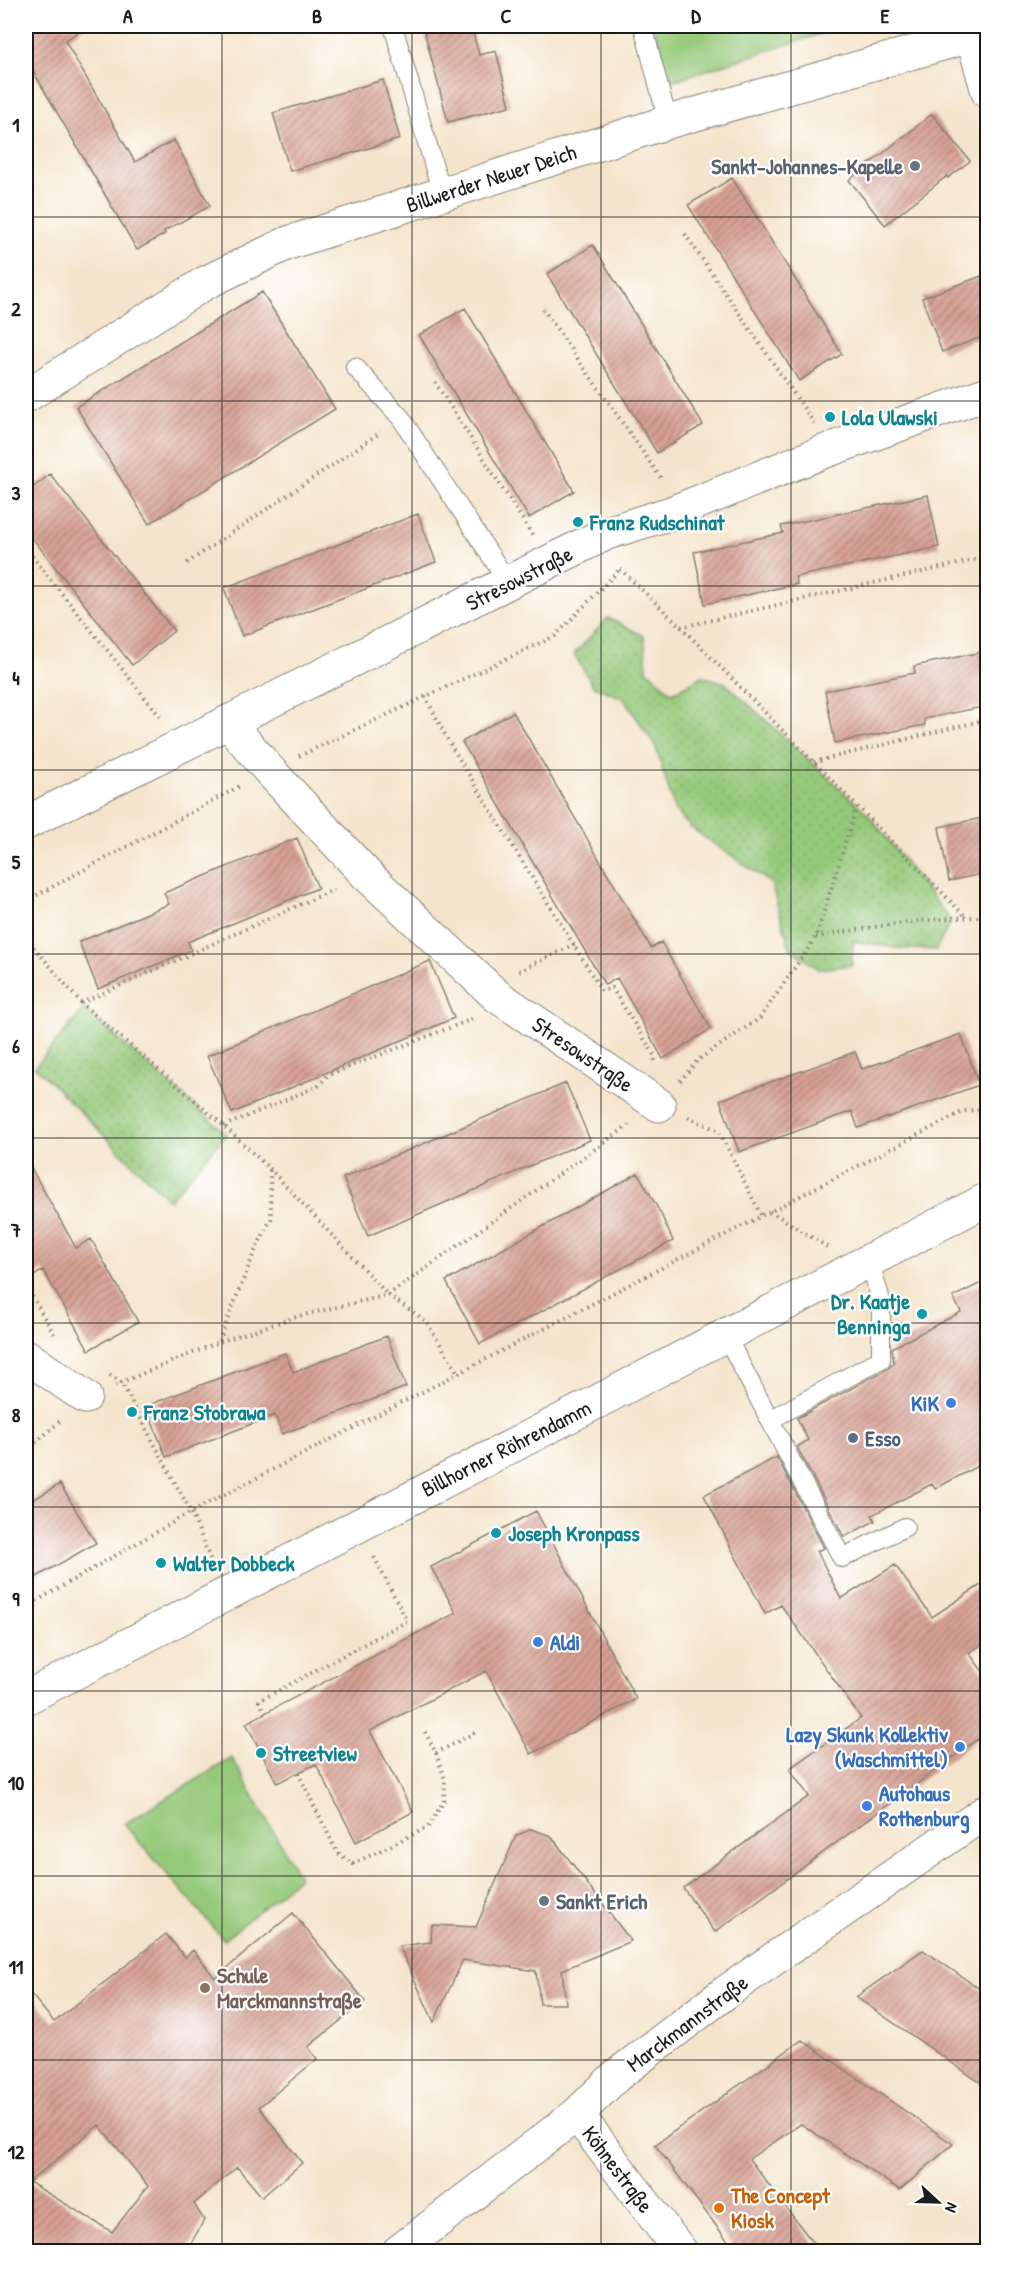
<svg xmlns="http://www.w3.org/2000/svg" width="1013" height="2277" font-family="'Patrick Hand',sans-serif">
  <defs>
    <pattern id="park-dots" width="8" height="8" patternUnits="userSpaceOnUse" patternTransform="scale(1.5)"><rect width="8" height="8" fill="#95c97a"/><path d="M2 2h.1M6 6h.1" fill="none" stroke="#80ac69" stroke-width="1.8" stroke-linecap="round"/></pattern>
    <pattern id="building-hatch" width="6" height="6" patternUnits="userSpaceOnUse" patternTransform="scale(1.5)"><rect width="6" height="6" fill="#d7a193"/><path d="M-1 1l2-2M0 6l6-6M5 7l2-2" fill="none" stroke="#ae8277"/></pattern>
  </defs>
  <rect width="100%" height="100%" fill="#fff"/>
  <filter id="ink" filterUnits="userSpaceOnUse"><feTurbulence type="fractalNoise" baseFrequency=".0167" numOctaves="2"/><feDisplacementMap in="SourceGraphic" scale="12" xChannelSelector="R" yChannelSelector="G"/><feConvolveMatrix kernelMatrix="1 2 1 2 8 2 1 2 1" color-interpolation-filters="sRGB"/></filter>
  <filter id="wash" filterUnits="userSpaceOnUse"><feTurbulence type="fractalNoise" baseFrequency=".008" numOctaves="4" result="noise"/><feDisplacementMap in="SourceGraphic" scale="24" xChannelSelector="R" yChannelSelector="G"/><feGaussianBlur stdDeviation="1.35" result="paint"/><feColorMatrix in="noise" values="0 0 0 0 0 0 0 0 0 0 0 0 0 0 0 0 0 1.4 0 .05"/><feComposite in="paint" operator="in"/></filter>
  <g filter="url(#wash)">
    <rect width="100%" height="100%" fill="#f4e4cb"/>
    <path fill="#95c97a" stroke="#58724b" stroke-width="1.5" d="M653 26H846L668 82Z
      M232 1758 299 1877 224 1940 124 1824Z"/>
    <path fill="url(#park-dots)" stroke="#58724b" stroke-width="1.5" d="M608 618 644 636 647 670 672 693 702 676 725 683 868 814 951 921 936 950 896 948 853 941 852 965 819 969 790 948 771 883 691 828 675 810 655 745 623 698 593 686 574 654Z
      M84 1009 227 1134 169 1200 35 1067Z"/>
    <g id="blocks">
      <path fill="url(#building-hatch)" fill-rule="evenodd" d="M26 26H85L65 41 135 162 174 140 210 206 164 231 165 234 137 250 26 59Z
        M423 26H471L479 55 496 51 510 106 448 122Z
        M383 80 400 139 290 171 273 113Z
        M932 114 970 161 948 178 947 176 885 225 849 180Z
        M732 178 842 354 799 381 688 205Z
        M593 245 703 425 657 453 547 274Z
        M987 274V335L942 352 922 298Z
        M262 292 335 409 149 524 76 407Z
        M465 308 574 491 529 518 419 335Z
        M50 474 174 631 132 665 26 530V493Z
        M928 495 939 547 795 577 797 584 705 604 694 552 783 533 781 526Z
        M418 514 436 562 242 636 224 588Z
        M987 651V706L924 719 925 725 835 743 825 691 915 673 914 666Z
        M513 712 651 948 661 942 711 1029 663 1059 617 978 605 985 462 742Z
        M987 817V873L949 881 939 827Z
        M297 838 318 888 188 942 191 950 98 989 79 942 169 904 164 893Z
        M430 961 454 1018 232 1113 207 1056Z
        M961 1034 979 1085 858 1128 852 1111 739 1152 720 1100 855 1052 862 1069Z
        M566 1083 590 1140 368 1236 343 1178Z
        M26 1159 76 1248 91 1239 138 1322 89 1350 43 1270 26 1281Z
        M638 1173 661 1214 673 1241 480 1344 446 1281Z
        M987 1280V1461L935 1489 932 1484 872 1515 875 1521 844 1537 797 1447 808 1440 797 1418 887 1369 894 1363 892 1348 961 1312 953 1297Z
        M387 1336 406 1387 282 1434 275 1415 166 1457 146 1406 285 1353 293 1372Z
        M777 1457 824 1548 817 1551 841 1599 895 1565 932 1617 987 1581V1641L969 1653 987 1677V1732L715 1932 683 1888 809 1796 789 1769 861 1718 781 1605 765 1614 704 1495Z
        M60 1484 96 1543 26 1583V1504Z
        M536 1511 636 1699 531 1754 486 1671 370 1731 413 1812 356 1842 316 1764 277 1783 246 1723 456 1613 431 1567Z
        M531 1829 551 1836 631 1941 562 1970 566 2004H540L536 1971 463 1960 434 2022 399 1946 431 1942 432 1925 476 1927 516 1836Z
        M293 1913 365 2001 308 2047 317 2059 259 2107 302 2163 262 2197 237 2167 194 2204 204 2220 186 2252H40L26 2243V1988L54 2022 166 1934 185 1957 193 1950 215 1978ZM99 2125 148 2186 112 2232 29 2182Z
        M923 1950 987 1994V2087L856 1997Z
        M802 2040 953 2144 900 2190 801 2124 749 2159 820 2252H736L655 2145Z"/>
    </g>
  </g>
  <g filter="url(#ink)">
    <use href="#blocks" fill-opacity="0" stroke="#888074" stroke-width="1.5"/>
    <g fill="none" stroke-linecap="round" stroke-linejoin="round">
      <g stroke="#888074" stroke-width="20">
        <path id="lane" d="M393 26 442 194
          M643 26 668 122
          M355 367 401 418 509 584
          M725 1334 842 1558 905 1527
          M770 1420 881 1359V1300L869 1260"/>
      </g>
      <g stroke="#888074" stroke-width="35">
        <path id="street" d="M972 36 988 92
          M26 396 205 283 288 243 668 122 988 31
          M228 722 269 770 367 875 497 996 659 1105
          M26 823 607 533 671 513 823 452 988 393
          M26 1356 85 1397
          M577 2114 681 2252
          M398 2252 577 2114 616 2076 726 1992 988 1810"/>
      </g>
      <g stroke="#888074" stroke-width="35">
        <path id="secondary" d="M26 1698 988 1199"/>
      </g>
      <path stroke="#888074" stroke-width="4" stroke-dasharray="1.5 4.5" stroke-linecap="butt" d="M685 234 814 423
        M543 309 663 481
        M435 382 533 536
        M32 556 162 719
        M187 563 381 432
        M620 569 681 627 966 917
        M681 627 988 557
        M425 696 450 744 602 991 612 988 654 1055 655 1063
        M299 756 555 636 620 569
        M814 762 988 719
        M26 901 242 785
        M816 937C872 927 930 917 988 917
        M26 938 81 1003 224 1126 270 1169 388 1295 426 1321 458 1373
        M519 971 575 944
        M81 1003 335 889
        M680 1081 698 1060 760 1018 816 937 857 806
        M688 1117 719 1131 761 1215
        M224 1126 318 1086 328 1075 475 1018
        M770 1211 827 1247
        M26 1286 54 1334
        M219 1341 254 1253 271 1219 270 1169
        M110 1375 121 1382 191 1512 213 1565
        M115 1385 219 1342 299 1316 388 1295 629 1125
        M26 1449 38 1441 62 1419
        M26 1607 191 1512 964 1111 988 1109
        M265 1713 259 1701 407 1621 373 1555
        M436 1753 478 1731
        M298 1773 337 1852 353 1864 428 1827 444 1801 445 1780 436 1753 423 1728"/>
      <use href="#lane" stroke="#fff" stroke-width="18"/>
      <use href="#street" stroke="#fff" stroke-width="33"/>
      <use href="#secondary" stroke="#fff" stroke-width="33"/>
    </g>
  </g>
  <path fill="none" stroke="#1c1c1c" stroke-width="1.5" stroke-opacity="0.55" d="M222 26V2252M412 26V2252M601 26V2252M791 26V2252M26 217H988M26 401H988M26 586H988M26 770H988M26 954H988M26 1138H988M26 1323H988M26 1507H988M26 1691H988M26 1876H988M26 2060H988"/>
  <g fill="#6b7280" stroke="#fff" stroke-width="2">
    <circle cx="915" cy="166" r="6"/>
    <circle cx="544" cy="1901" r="6"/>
  </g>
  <g fill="#0f9aa8" stroke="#fff" stroke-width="2">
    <circle cx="830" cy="417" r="6"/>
    <circle cx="578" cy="522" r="6"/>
    <circle cx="922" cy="1314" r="6"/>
    <circle cx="132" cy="1412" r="6"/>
    <circle cx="496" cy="1533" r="6"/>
    <circle cx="161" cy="1563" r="6"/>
    <circle cx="261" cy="1753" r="6"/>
  </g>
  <g fill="#3f7fe0" stroke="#fff" stroke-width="2">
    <circle cx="951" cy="1403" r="6"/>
    <circle cx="538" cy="1642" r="6"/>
    <circle cx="960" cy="1747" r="6"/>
    <circle cx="867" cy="1806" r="6"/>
  </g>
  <circle fill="#5c6f8a" stroke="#fff" stroke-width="2" cx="853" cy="1438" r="6"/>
  <circle fill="#8d6e63" stroke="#fff" stroke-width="2" cx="205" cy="1988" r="6"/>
  <circle fill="#e8710a" stroke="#fff" stroke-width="2" cx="719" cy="2208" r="6"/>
  <g text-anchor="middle" stroke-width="4.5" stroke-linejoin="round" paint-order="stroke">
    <g font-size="22" font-weight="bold" fill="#5b616d" stroke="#fff" text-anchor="end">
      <text x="903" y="174">Sankt-Johannes-Kapelle</text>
      <text x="556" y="1909" text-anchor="start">Sankt Erich</text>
    </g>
    <g font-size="22" fill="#1c1c1c" stroke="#fff">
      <text transform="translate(491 178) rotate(-18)" y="8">Billwerder Neuer Deich</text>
      <text transform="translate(519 578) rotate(-27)" y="8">Stresowstraße</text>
      <text transform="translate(583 1054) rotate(34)" y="8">Stresowstraße</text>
      <text transform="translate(506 1448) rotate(-27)" y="8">Billhorner Röhrendamm</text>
      <text transform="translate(687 2023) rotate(-37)" y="8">Marckmannstraße</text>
      <text transform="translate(618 2169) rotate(53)" y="8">Köhnestraße</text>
    </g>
    <g font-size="22" font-weight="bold" fill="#0d838f" stroke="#fff" text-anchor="start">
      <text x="842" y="425">Lola Ulawski</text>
      <text x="590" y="530">Franz Rudschinat</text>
      <text x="910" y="1309" text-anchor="end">Dr. Kaatje<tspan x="910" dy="25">Benninga</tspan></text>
      <text x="144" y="1420">Franz Stobrawa</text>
      <text x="508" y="1541">Joseph Kronpass</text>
      <text x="173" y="1571">Walter Dobbeck</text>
      <text x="273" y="1761">Streetview</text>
    </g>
    <g font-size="22" font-weight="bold" fill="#366cbe" stroke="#fff" text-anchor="end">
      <text x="939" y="1411">KiK</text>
      <text x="550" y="1650" text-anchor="start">Aldi</text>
      <text x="948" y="1742">Lazy Skunk Kollektiv<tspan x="948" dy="25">(Waschmittel)</tspan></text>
      <text x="879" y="1801" text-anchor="start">Autohaus<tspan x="879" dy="25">Rothenburg</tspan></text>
    </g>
    <g font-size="22" font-weight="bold" fill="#4e5e75" stroke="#fff" text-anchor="start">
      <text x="865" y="1446">Esso</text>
    </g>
    <g font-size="22" font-weight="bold" fill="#785e54" stroke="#fff" text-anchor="start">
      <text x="217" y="1983">Schule<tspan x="217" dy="25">Marckmannstraße</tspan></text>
    </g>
    <g font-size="22" font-weight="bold" fill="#c56008" stroke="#fff" text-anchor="start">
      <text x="731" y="2203">The Concept<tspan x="731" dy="25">Kiosk</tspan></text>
    </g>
  </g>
  <rect width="1013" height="2277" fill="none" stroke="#fff" stroke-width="66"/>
  <g transform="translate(938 2202) rotate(112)" stroke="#ffffff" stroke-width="4.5" paint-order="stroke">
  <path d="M0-4.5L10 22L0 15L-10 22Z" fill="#1c1c1c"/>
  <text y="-9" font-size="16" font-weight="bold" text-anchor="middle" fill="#1c1c1c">N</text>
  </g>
  <rect x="33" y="33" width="947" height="2211" fill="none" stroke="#1c1c1c" stroke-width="2"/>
  <g font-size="20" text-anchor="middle" font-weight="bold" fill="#1c1c1c">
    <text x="128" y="23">A</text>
    <text x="317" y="23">B</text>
    <text x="506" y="23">C</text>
    <text x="696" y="23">D</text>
    <text x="885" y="23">E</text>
    <text x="16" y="132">1</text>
    <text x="16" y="316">2</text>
    <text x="16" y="500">3</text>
    <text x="16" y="685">4</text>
    <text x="16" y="869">5</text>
    <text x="16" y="1053">6</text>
    <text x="16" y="1237">7</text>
    <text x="16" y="1422">8</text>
    <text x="16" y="1606">9</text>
    <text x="16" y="1790">10</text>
    <text x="16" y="1974">11</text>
    <text x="16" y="2159">12</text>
  </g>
</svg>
